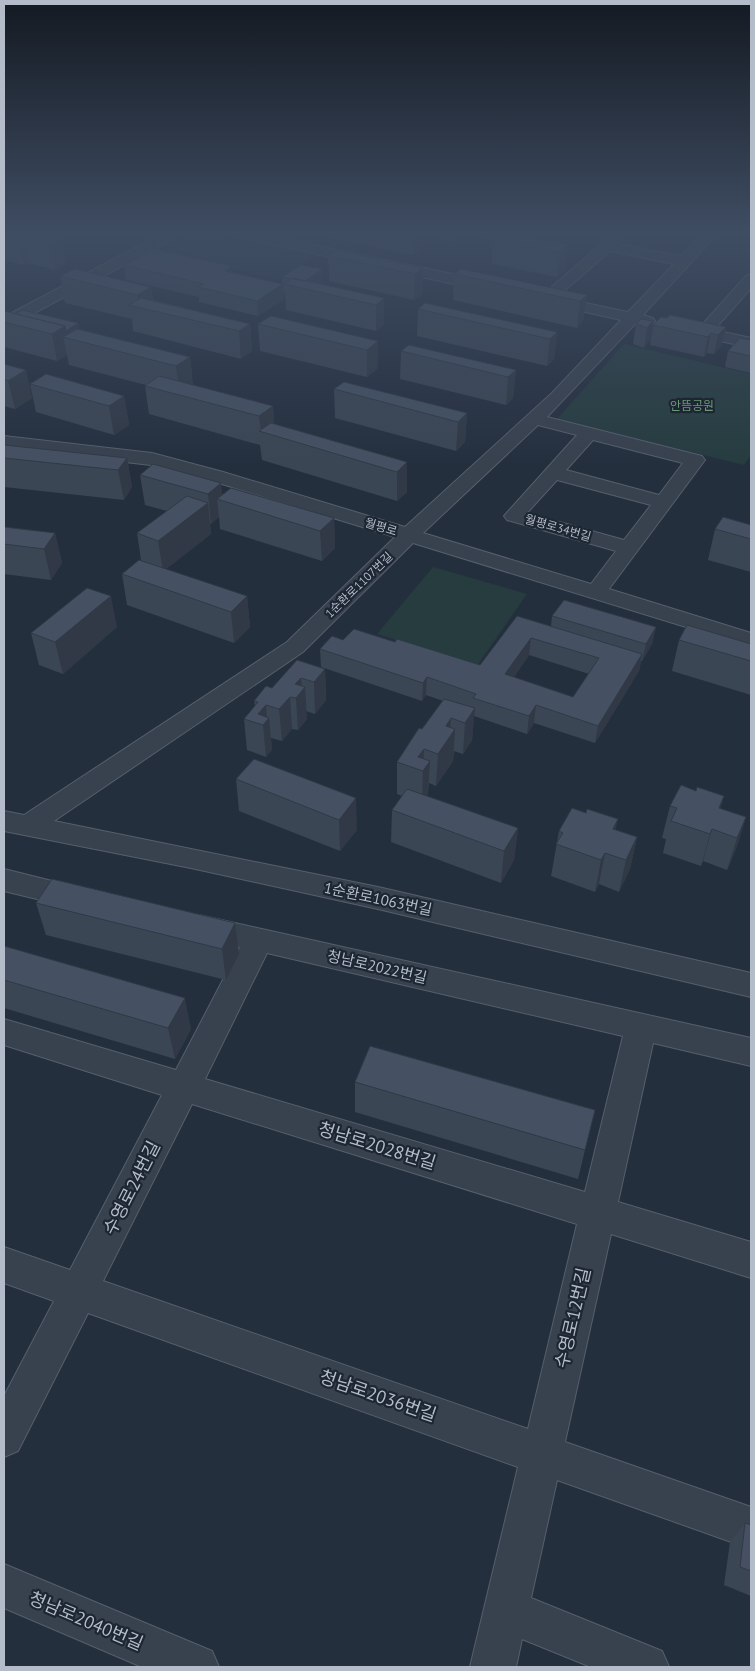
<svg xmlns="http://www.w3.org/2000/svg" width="755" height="1671" font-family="'PT Sans','Noto Sans KR',sans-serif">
  <rect width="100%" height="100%" fill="#242f3e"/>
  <path fill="#263c3f" d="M197 231 316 256 279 280 158 253Z
    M624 344 751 374V455L744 465 557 419Z
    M433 567 527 594 477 666 377 634Z"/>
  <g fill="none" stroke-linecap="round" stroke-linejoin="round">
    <g stroke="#565f6c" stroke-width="2">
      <path id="minor" d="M167 231H184L182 234 10 326 4 328V317Z
        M221 231H246L491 282 496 284 499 287 496 290 491 292 228 235Z
        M616 231H631L618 244 681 256 706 231H720L643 315 653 318 655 321 653 324 647 326 636 323 547 417 702 456 705 460 702 464 609 589 751 633V647L413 543 303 652 54 821 378 887 751 973V997L378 909 191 868 4 831V811L24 815 287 642 395 537 209 480 151 465 4 448V436L152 453 223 472 405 527 552 393 621 320 541 302 538 299ZM610 251 674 264 628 312 557 297ZM538 425 577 435 504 516 507 520 616 551 591 584 423 533ZM593 440 683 463 659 495 566 470ZM557 480 651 505 624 540 527 513Z
        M751 274V288L714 330 751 338V348L681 332 679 329 681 326 687 324 700 327 746 276Z
        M4 869 92 891 96 899 92 907 82 910 4 891Z
        M199 915 751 1038V1066L653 1043 618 1202 751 1242V1278L611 1234 565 1442 751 1507V1549L557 1480 531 1598 662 1651 669 1667H591L522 1639 516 1667H470L518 1467 88 1313 18 1451 4 1457V1396L54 1301 4 1283V1247L70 1270 162 1095 4 1045V1019L176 1070 240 947 189 934 184 926 189 918ZM267 953 623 1036 585 1192 205 1079ZM192 1104 577 1224 528 1429 103 1281Z
        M4 1564 212 1651 219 1667H142L4 1608Z"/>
    </g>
    <use href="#minor" fill="#38414e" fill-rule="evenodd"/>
  </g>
  <path fill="#3b4654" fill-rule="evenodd" d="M4 231 61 239 66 264 55 270 27 263 24 265 4 260Z
    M116 231H137L131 234Z
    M293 231H320L313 235Z
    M323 231H422V249L413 255 323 236Z
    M438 231H503V232L568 245 565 270 557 277 492 264 493 240 463 234 452 242 438 240Z
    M560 231H611V233L604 239Z
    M328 256 423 268V294L414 300 329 281Z
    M124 265 232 272 282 284V277L322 283 321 284 384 298V325L376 331 286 310 285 292 284 291V299L258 316 199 302V297L126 280Z
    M454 274 587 295 583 321 577 328 453 300Z
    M60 276 151 287 153 300 250 324 252 351 241 359 133 331 132 319 65 303Z
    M418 309 557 332 554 359 547 366 417 336Z
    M4 311 16 314 78 323 79 329 190 357 193 385 273 406 274 424 407 462V492L397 501 262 460 260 445 149 414 145 386 146 385 69 365 67 355 57 361 4 347Z
    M653 321 650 340 644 348 633 344 636 324Z
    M258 324 378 341V368L367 377 260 351Z
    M653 325 726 327 721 346 714 354 707 353 704 357 650 345Z
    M751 340V373L725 367 728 351Z
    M401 351 516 370 513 398 506 405 400 379Z
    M4 364 32 398 15 409 4 406Z
    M30 384 124 396 129 425 114 435 36 412Z
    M334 389 467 413 465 442 456 451 335 418Z
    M4 446 127 458 132 487 124 500 4 487Z
    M140 475 221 483 222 495 334 518 335 548 322 561 220 529 219 517 211 524 210 523 211 534 166 569 247 596 250 627 234 643 127 605 122 574 141 560 137 533 167 511 145 505Z
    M751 525V572L708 560 715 529Z
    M4 527 55 533 62 563 51 580 4 574Z
    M552 616 656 627 652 644 642 661H641L639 671 595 743 534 723 527 734 474 716 472 740 463 754 454 751 453 761 436 786 429 783 428 793 427 796 518 828 514 860 501 883 391 842 392 810 402 796 397 794V762L443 701 426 695 422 701 321 667 320 649 343 640 395 642 480 665 551 626ZM529 655 589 674 573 697 514 677Z
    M117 627 63 674 39 665 31 633Z
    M679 640 751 644V695L672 671Z
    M325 669 326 700 315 714 306 711 307 719 298 730 292 729 282 741 271 738 272 750 266 757 247 750 244 719 255 707 254 701 272 688Z
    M254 759 357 830 340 851 239 811 236 779Z
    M670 806 721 809 746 817 736 849 727 870 703 861 701 866 663 853 666 839 662 838Z
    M616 830 637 837 630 869 619 892 599 884 595 892 551 876 559 831Z
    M52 879 239 954 226 980 46 935 36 903Z
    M4 946 191 1029 175 1059 4 1008Z
    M355 1082 585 1150 578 1179 355 1112Z
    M745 1523 751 1525V1596L724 1585 730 1542Z"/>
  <path fill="#303945" d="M130 231H137L131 234Z
    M313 231H320L313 235Z
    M414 231H422V249L413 255Z
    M453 231H463V234L452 242Z
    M496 231H503L502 235 496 239Z
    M605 231H611V233L604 239Z
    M22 238 27 263 24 265 19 240Z
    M61 239 66 264 55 270 50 245Z
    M568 245 565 270 557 277 560 252Z
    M232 266 233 281 225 271Z
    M423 268V294L414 300 415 274Z
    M322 269V283L312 290 300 284Z
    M283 284 284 299 258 316 257 301Z
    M151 287 154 311 138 307 137 295Z
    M587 295 583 321 577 328 580 301Z
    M384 298V325L376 331V305Z
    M653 321 650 340 644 348 647 328Z
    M78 323 80 334 63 337 67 355 57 361 52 334 65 326Z
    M250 324 252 351 241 359 239 331Z
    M726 327 721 346 714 354 718 335Z
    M557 332 554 359 547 366 550 339Z
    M711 333 707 353 704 357 708 337Z
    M378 341V368L367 377V350Z
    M190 357 193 385 180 394 176 366Z
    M26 370 32 398 15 409 8 381Z
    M516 370 513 398 506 405 508 377Z
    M124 396 129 425 114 435 109 406Z
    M273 406 275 435 261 432 259 416Z
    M467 413 465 442 456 451 458 422Z
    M127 458 132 487 124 500 118 470Z
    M407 462V492L397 501V472Z
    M221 483 223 501 217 499 219 517 211 524 208 494Z
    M208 503 211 534 163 571 158 541Z
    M334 518 335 548 322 561 320 531Z
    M55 533 62 563 51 580 44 549Z
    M111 596 117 627 63 674 55 642Z
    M247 596 250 627 234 643 231 612Z
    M656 627 652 644 642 661 646 644Z
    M531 638 529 655 503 692 505 674Z
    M642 654 639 671 595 743 598 726Z
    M325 669 326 700 315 714 314 682Z
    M427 677 426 695 422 701 423 683Z
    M301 678 302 691 305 687 307 719 298 730 295 684Z
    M290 697 292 729 282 741 279 709Z
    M266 705 267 720 269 718 272 750 266 757 263 725 258 714Z
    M536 705 534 723 527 734 529 716Z
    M475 708 472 740 463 754 465 723Z
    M451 718 450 736 455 729 453 761 436 786 438 754 446 726Z
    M424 749 423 771 430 761 428 793 422 803 423 771 418 757Z
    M724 796 715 828 719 808Z
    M356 798 357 830 340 851 339 820Z
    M746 817 736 849 727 870 737 838Z
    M618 819 611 851 613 829Z
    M518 828 514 860 501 883 504 851Z
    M712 829 703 861 701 866 710 834Z
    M637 837 630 869 619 892 626 860Z
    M605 853 599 884 595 892 601 860Z
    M235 923 239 954 226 980 222 949Z
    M185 998 191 1029 175 1059 168 1028Z"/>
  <path fill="#455162" stroke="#303945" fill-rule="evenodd" d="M4 231H14L29 234 33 232 61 239 50 245 22 238 19 240 4 236Z
    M502 232 568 245 560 252 493 239Z
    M154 249 232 266 225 271 283 284 257 301 198 287 204 284 124 265Z
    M337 250 423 268 415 274 328 256Z
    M300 265 322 269 305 281 282 277Z
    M75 269 151 287 137 295 60 276Z
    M461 269 587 295 580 301 454 274Z
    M293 278 384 298 376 305 284 284Z
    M141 298 250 324 239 331 129 305Z
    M425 303 557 332 550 339 418 309Z
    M22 310 78 323 66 331 65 326 16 314Z
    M4 311 65 326 52 334 4 322Z
    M670 315 726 327 718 335 711 333 708 337 653 325 661 317 667 318Z
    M271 316 378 341 367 350 258 324Z
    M641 319 653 321 647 328 636 324Z
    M77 329 190 357 176 366 63 337Z
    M740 338 751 340V356L728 351Z
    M409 345 516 370 508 377 401 351Z
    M4 364 26 370 8 381 4 379Z
    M46 374 124 396 109 406 30 384Z
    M159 376 273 406 259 416 145 386Z
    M344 382 467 413 458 422 334 389Z
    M271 423 407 462 397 472 259 431Z
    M4 445 127 458 118 470 4 458Z
    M153 464 221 483 208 494 140 475Z
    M231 488 334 518 320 531 217 499Z
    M187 496 208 503 158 541 137 533Z
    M723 517 751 525V539L715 529Z
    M4 527 55 533 44 549 4 544Z
    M139 560 247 596 231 612 122 574Z
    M87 588 111 596 55 642 31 633Z
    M564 600 656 627 646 644 552 616Z
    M517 616 642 654 598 726 536 705 529 716 473 698 476 694 427 677 423 683 320 649 332 636 343 640 354 629 395 642 397 639 480 665ZM531 638 599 658 573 697 505 674Z
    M687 625 751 644V661L679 640Z
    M297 660 325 669 314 682 301 678 295 684 305 687 296 698 290 697 279 709 266 705 258 714 269 718 263 725 244 719 258 702 254 701 266 686 272 688Z
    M444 699 475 708 465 723 451 718 446 726 455 729 438 754 424 749 418 757 430 761 423 771 397 762 419 728 422 729Z
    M254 759 356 798 339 820 236 779Z
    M681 785 696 791 697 787 724 796 719 808 746 817 737 838 712 829 710 834 671 821 677 808 670 806Z
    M407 789 518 828 504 851 392 810Z
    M572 808 586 813 587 809 618 819 613 829 637 837 626 860 605 853 601 860 556 844 563 833 559 831Z
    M52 879 235 923 222 949 36 903Z
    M4 946 185 998 168 1028 4 980Z
    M370 1046 595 1110 585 1150 355 1082Z
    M745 1523 751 1525V1571L740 1567Z"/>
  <linearGradient id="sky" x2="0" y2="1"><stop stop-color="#141a22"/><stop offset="0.5" stop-color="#3f4d63"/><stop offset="1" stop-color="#3f4d63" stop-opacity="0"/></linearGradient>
  <rect width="755" height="465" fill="url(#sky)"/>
  <g text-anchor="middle" stroke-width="4.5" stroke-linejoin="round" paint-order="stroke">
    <g font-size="12" fill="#6b9a76" stroke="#1d2633">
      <text x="692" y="410">안뜸공원</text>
    </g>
    <g font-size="12" fill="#b4bcc9" stroke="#1d2633">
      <text transform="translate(381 527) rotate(17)" y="4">월평로</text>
      <text transform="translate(558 528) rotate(16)" y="4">월평로34번길</text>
      <text transform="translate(359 585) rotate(-44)" y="4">1순환로1107번길</text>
    </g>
    <g font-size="15" fill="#b4bcc9" stroke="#1d2633">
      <text transform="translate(378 899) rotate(12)" y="5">1순환로1063번길</text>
      <text transform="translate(377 967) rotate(13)" y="5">청남로2022번길</text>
    </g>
    <g font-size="18" fill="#b4bcc9" stroke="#1d2633">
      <text transform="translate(377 1146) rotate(17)" y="6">청남로2028번길</text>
      <text transform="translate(132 1188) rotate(-63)" y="6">수영로24번길</text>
      <text transform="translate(573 1318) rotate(-77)" y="6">수영로12번길</text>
      <text transform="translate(378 1396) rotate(19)" y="6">청남로2036번길</text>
      <text transform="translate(86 1621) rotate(23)" y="6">청남로2040번길</text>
    </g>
  </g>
  <rect width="755" height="1671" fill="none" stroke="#b4bcc9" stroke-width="10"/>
</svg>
